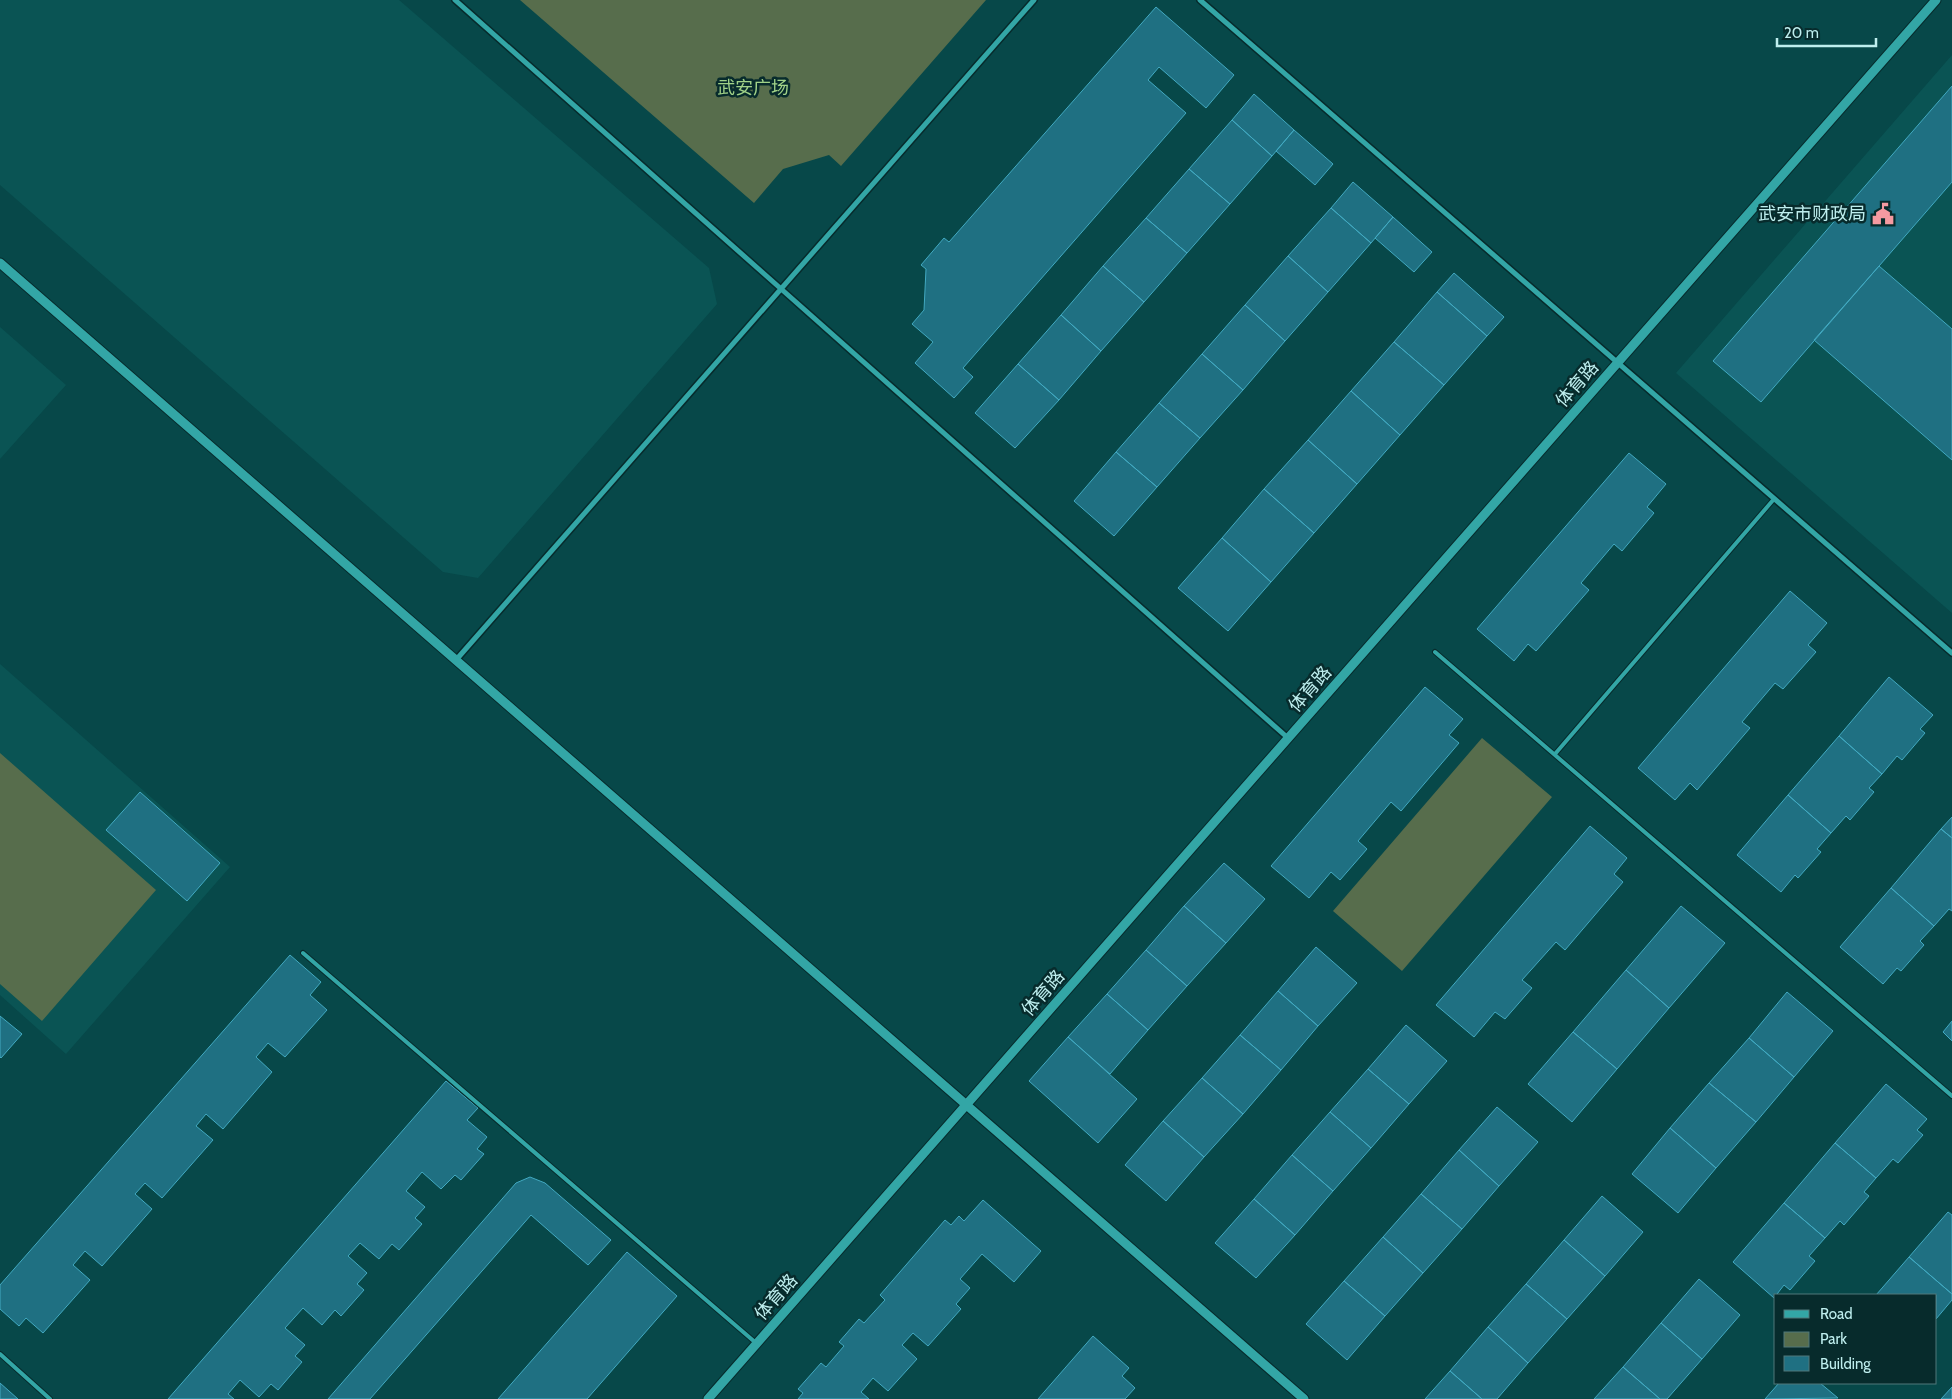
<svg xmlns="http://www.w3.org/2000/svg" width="1952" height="1399" font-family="Cabin,'Noto Sans SC',sans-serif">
  <rect width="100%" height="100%" fill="#074849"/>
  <path fill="#0a5454" d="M0 0H399L709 268 717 304 478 578 443 572 0 185Z
    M1952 55V613L1676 373Z
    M0 327 66 385 0 459Z
    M0 664 230 867 66 1054 0 995Z"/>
  <path fill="#576d4c" d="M520 0H986L841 166 829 155 783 169 754 203Z
    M1482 738 1552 797 1402 971 1333 911Z
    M0 753 156 890 42 1021 0 984Z"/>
  <path fill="#1f7082" stroke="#42a9c1" d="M1156 7 1234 75 1206 108 1159 67 1148 80 1186 113 963 368 973 377 954 398 915 363 933 342 912 324 924 310 926 269 921 265 944 238 949 242Z
    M1952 86V182L1761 402 1713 361Z
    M1254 94 1294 130 1272 156 1232 120Z
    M1232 120 1272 156 1230 204 1189 169Z
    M1294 130 1333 164 1315 185 1276 151Z
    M1189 169 1230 204 1187 253 1146 218Z
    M1353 182 1393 217 1371 243 1331 208Z
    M1331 208 1371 243 1328 292 1288 256Z
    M1393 217 1432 252 1414 272 1375 238Z
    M1146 218 1187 253 1144 302 1103 266Z
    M1288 256 1328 292 1285 341 1245 305Z
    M1103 266 1144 302 1101 351 1061 315Z
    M1879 266 1952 329V460L1814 340Z
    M1454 273 1504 317 1487 336 1437 292Z
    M1437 292 1487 336 1444 385 1394 342Z
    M1245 305 1285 341 1243 390 1202 354Z
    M1061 315 1101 351 1059 400 1018 364Z
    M1394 342 1444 385 1400 435 1351 391Z
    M1202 354 1243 390 1200 438 1159 403Z
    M1018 364 1059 400 1015 448 975 413Z
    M1351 391 1400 435 1357 484 1308 440Z
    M1159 403 1200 438 1157 487 1116 452Z
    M1308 440 1357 484 1314 533 1264 489Z
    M1116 452 1157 487 1114 536 1074 501Z
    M1629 453 1666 484 1647 507 1654 513 1622 551 1614 544 1581 583 1589 590 1536 651 1528 644 1514 661 1477 629Z
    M1264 489 1314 533 1271 582 1222 538Z
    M1222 538 1271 582 1228 631 1178 588Z
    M1790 591 1827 623 1808 645 1816 652 1783 689 1775 683 1742 722 1750 728 1697 790 1690 783 1675 800 1638 768Z
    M1889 677 1933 715 1920 729 1925 733 1902 760 1897 756 1882 774 1839 736Z
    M1425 687 1463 719 1449 735 1459 743 1401 811 1391 802 1358 841 1367 849 1340 880 1331 872 1309 898 1271 866Z
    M1839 736 1882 774 1869 788 1874 792 1850 820 1846 816 1831 833 1788 795Z
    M140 792 220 863 187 901 106 830Z
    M1788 795 1831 833 1817 849 1821 852 1798 878 1795 875 1781 892 1737 855Z
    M1952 817V838L1941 829Z
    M1590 826 1627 858 1614 874 1623 882 1565 950 1556 942 1522 980 1532 988 1505 1019 1495 1012 1474 1037 1436 1005Z
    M1941 829 1952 838V911L1949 909 1934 926 1891 888Z
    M1224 863 1265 899 1226 943 1184 906Z
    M1891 888 1934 926 1920 941 1924 945 1901 971 1897 968 1883 984 1840 947Z
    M1184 906 1226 943 1187 986 1146 950Z
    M1681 906 1725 943 1669 1008 1626 970Z
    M1316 947 1357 983 1318 1026 1278 991Z
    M1146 950 1187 986 1148 1030 1107 994Z
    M290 955 321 982 310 995 327 1010 285 1057 268 1043 256 1057 272 1072 223 1129 206 1114 196 1126 213 1140 162 1198 145 1183 135 1194 152 1209 102 1266 85 1251 73 1265 90 1280 43 1333 26 1318 19 1326 0 1309V1285Z
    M1626 970 1669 1008 1617 1069 1573 1032Z
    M1278 991 1318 1026 1281 1070 1240 1035Z
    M1787 992 1833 1031 1794 1077 1749 1038Z
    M1107 994 1148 1030 1110 1074 1068 1037Z
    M0 1016 22 1034 1 1058 0 1057Z
    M1952 1021V1041L1943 1032Z
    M1406 1025 1447 1061 1409 1104 1368 1069Z
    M1573 1032 1617 1069 1572 1122 1528 1084Z
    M1240 1035 1281 1070 1243 1114 1202 1078Z
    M1068 1037 1137 1099 1098 1143 1029 1081Z
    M1749 1038 1794 1077 1756 1122 1709 1083Z
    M1368 1069 1409 1104 1371 1148 1330 1112Z
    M1202 1078 1243 1114 1204 1157 1163 1121Z
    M446 1081 478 1108 467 1120 487 1137 477 1149 484 1154 461 1180 455 1175 441 1189 422 1172 406 1191 425 1207 415 1218 422 1224 399 1250 392 1244 379 1259 360 1243 348 1256 367 1273 357 1284 364 1290 341 1316 335 1310 322 1325 303 1308 285 1328 305 1345 295 1356 302 1362 278 1390 271 1384 259 1397 240 1380 228 1394 234 1399H168Z
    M1709 1083 1756 1122 1716 1168 1670 1128Z
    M1886 1084 1927 1119 1917 1130 1923 1135 1898 1163 1893 1159 1876 1178 1835 1143Z
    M1497 1107 1538 1142 1499 1186 1459 1150Z
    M1330 1112 1371 1148 1333 1191 1292 1155Z
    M1163 1121 1204 1157 1166 1201 1125 1165Z
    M1670 1128 1716 1168 1678 1213 1632 1174Z
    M1835 1143 1876 1178 1864 1192 1869 1196 1844 1225 1840 1221 1825 1238 1784 1203Z
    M1459 1150 1499 1186 1462 1229 1421 1194Z
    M1292 1155 1333 1191 1295 1235 1254 1199Z
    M530 1177 545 1183 611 1240 588 1265 531 1215 370 1399H328L516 1183Z
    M1421 1194 1462 1229 1423 1273 1383 1237Z
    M1602 1196 1643 1232 1605 1276 1564 1240Z
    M1254 1199 1295 1235 1256 1278 1215 1243Z
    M983 1200 1041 1251 1014 1282 982 1254 960 1279 970 1288 956 1304 961 1309 928 1346 913 1333 902 1345 917 1359 888 1391 873 1378 861 1392 869 1399H798L803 1393 798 1389 821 1363 826 1367 844 1346 839 1342 859 1319 864 1323 885 1300 880 1295 945 1220 951 1225 959 1216 964 1221Z
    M1784 1203 1825 1238 1809 1256 1815 1261 1790 1290 1784 1285 1774 1298 1733 1262Z
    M1948 1212 1952 1215V1294L1909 1257Z
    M1383 1237 1423 1273 1385 1316 1344 1281Z
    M1564 1240 1605 1276 1567 1319 1526 1284Z
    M627 1252 677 1296 587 1399H498Z
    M1909 1257 1952 1294V1300L1936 1319V1295H1876Z
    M1699 1279 1740 1315 1702 1359 1661 1323Z
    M1344 1281 1385 1316 1347 1360 1306 1324Z
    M1526 1284 1567 1319 1528 1363 1488 1327Z
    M1661 1323 1702 1359 1667 1399H1660L1623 1367Z
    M1488 1327 1528 1363 1497 1399H1482L1450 1371Z
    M1093 1336 1129 1368 1122 1376 1135 1388 1125 1399H1038Z
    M1623 1367 1660 1399H1594Z
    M1450 1371 1482 1399H1425Z
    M0 1383 18 1399H0Z
    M1779 1383H1820L1838 1398 1765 1399Z
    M1952 1387V1399H1941Z"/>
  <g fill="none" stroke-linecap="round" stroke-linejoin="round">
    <g stroke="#072b2c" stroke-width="6">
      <path id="service" d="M1435 652 1952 1096
        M1555 754 1774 499
        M303 953 756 1343
        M0 1354 50 1399"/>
    </g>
    <g stroke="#072b2c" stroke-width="8">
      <path id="minor" d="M455 0 1288 738
        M1200 0 1952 653
        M456 660 1034 0"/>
    </g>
    <g stroke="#072b2c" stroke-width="11">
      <path id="tertiary" d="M0 263 1304 1399
        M708 1399 1936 0"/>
    </g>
    <use href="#service" stroke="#33a6a6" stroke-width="4"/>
    <use href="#minor" stroke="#33a6a6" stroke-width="5"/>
    <use href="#tertiary" stroke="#33a6a6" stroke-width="9"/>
  </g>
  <defs>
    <g id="civic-bare" transform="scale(1.725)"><path d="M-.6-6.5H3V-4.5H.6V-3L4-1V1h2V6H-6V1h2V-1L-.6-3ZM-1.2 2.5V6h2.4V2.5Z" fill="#f49aa1" stroke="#072b2c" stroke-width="2.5" paint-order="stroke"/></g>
  </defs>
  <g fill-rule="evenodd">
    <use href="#civic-bare" x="1883" y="214"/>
  </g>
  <g text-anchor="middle" stroke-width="5" stroke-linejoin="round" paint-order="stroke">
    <g font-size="18" fill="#a1d288" stroke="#072b2c">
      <text x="753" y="94">武安广场</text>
    </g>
    <g font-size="18" fill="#beeeee" stroke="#072b2c" text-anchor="end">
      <text x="1866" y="220">武安市财政局</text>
    </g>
    <g font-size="18" fill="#beeeee" stroke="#072b2c">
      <text transform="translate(1577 384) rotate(-49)" y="6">体育路</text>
      <text transform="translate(1310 689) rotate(-49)" y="6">体育路</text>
      <text transform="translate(1043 993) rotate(-49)" y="6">体育路</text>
      <text transform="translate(776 1297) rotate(-49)" y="6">体育路</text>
    </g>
  </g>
  <rect x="1774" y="1294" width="162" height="90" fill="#072b2c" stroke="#50797a"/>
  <rect x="1784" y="1310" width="25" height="8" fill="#33a6a6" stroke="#50797a"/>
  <text x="1820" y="1319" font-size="15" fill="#beeeee">Road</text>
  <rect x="1784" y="1332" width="25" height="15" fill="#576d4c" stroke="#50797a"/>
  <text x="1820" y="1344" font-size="15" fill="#beeeee">Park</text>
  <rect x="1784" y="1356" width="25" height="15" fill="#1f7082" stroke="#50797a"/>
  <text x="1820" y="1369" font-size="15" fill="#beeeee">Building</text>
  <path d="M1777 38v8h99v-8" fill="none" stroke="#beeeee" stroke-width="2.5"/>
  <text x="1784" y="38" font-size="15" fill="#beeeee" stroke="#072b2c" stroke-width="4" paint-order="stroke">20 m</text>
</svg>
